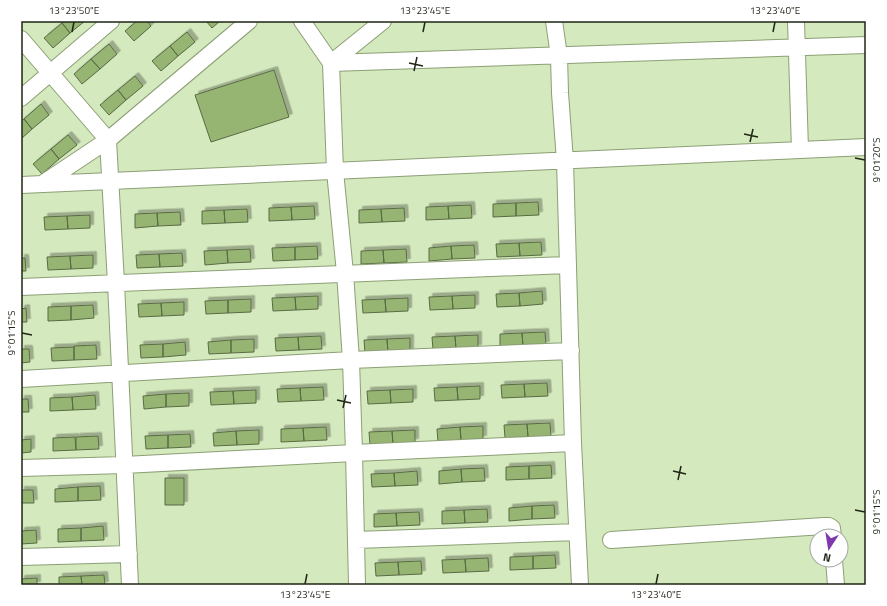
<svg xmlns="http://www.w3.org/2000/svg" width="887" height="606" font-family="'Titillium Web',sans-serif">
  <defs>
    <filter id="shadow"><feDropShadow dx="3.5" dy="-3.5" stdDeviation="0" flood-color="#0004"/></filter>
  </defs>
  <rect width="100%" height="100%" fill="#d4e9bd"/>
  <path fill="#96b472" stroke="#596b44" filter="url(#shadow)" d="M65 21H85L70 33 62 23Z
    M137 21H147L151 26 134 41 125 31Z
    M206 21H220L212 28Z
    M62 23 70 33 53 48 44 38Z
    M187 32 195 42 178 56 170 46Z
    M109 44 117 54 100 69 91 59Z
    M170 46 178 56 161 71 152 61Z
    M91 59 100 69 82 84 74 74Z
    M274 70 289 117 211 142 195 95Z
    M135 76 143 86 126 100 118 90Z
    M118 90 126 100 109 115 100 105Z
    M41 104 49 115 32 129 24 119Z
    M24 119 32 129 21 139V121Z
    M68 135 77 145 59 159 51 149Z
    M51 149 59 159 42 174 33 164Z
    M538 202 539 215 516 216V203Z
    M516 203V216L493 217V204Z
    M471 205 472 218 449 219 448 206Z
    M314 206 315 219 292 220 291 207Z
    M448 206 449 219 426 220V207Z
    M291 207 292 220 269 221V208Z
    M404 208 405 221 382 222 381 209Z
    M247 209 248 222 225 223 224 210Z
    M381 209 382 222 359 223V210Z
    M224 210 225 223 202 224V211Z
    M180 212 181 225 158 226 157 213Z
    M157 213 158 226 135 228V214Z
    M90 215V228L68 229 67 216Z
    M67 216 68 229 45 230 44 217Z
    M541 242 542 255 520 256 519 243Z
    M519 243 520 256 497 257 496 244Z
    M474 245 475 258 452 259 451 246Z
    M317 246 318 259 295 260V247Z
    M451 246 452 259 429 261V248Z
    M295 247V260L273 261 272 248Z
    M250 249 251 262 228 263 227 250Z
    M406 249 407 262 384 263 383 250Z
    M227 250 228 263 205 265 204 251Z
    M383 250 384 263 361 264V251Z
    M182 253 183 266 160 267 159 254Z
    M159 254 160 267 137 268 136 255Z
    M93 255V268L71 269 70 256Z
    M70 256 71 269 48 270 47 257Z
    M21 258H25L26 271H21Z
    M542 291 543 304 520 306 519 293Z
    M519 293 520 306 497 307 496 294Z
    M475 295V308L453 309 452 296Z
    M318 296V309L296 310 295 297Z
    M452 296 453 309 430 310 429 297Z
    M295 297 296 310 273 311 272 298Z
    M408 298V311L386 312 385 299Z
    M251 299V312L228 313V300Z
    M385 299 386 312 363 313 362 300Z
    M228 300V313L206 314 205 301Z
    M184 302V315L162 316 161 303Z
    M161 303 162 316 139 317 138 304Z
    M93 305 94 318 71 320V306Z
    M71 306V320L48 321V307Z
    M26 308 27 322H21V309Z
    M545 332 546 345 523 346 522 333Z
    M522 333 523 346 500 347V334Z
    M478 335V348L456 349 455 336Z
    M321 336 322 349 299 350 298 337Z
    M455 336 456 349 433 350 432 337Z
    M298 337 299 350 276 351 275 338Z
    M410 338V352L388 353 387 339Z
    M254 339V352L231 353V340Z
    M387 339 388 353 365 354 364 340Z
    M231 340V353L209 354 208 342Z
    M185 342 186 355 163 357V344Z
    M163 344V357L141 358 140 345Z
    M96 345 97 359 74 360V346Z
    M74 347V360L52 361 51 348Z
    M21 349H29L30 362 21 363Z
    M547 383 548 396 525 397 524 384Z
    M524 384 525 397 502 398 501 385Z
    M480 386V399L458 400 457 387Z
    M323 387 324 400 301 401 300 388Z
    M457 387 458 400 435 401 434 388Z
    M300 388 301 401 278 402 277 389Z
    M413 389V402L391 403 390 390Z
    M256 390V403L234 404 233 391Z
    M390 390 391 403 368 404 367 391Z
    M233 391 234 404 211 405 210 392Z
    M189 393V406L166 407V394Z
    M166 394V407L144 409 143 396Z
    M95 395 96 409 73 410 72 397Z
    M72 397 73 410 50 411V398Z
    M21 399H28L29 412H21Z
    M550 423 551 436 528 437 527 424Z
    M527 424 528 437 505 438 504 425Z
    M483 426V439L461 440 460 427Z
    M326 427 327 440 304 441 303 428Z
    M460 427 461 440 438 442 437 429Z
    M303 428 304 441 281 442V429Z
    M259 430V444L237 445 236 431Z
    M415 430V442L393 444 392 431Z
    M236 431 237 445 214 446 213 433Z
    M392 431 393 444 370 445 369 432Z
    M190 434 191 447 168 448V435Z
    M168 435V448L146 449 145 436Z
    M98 436 99 449 76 450V437Z
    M75 437 76 450 53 451V438Z
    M31 439V452L21 453V440Z
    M551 465 552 478 529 479V466Z
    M529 466V479L506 480V467Z
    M484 468 485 481 462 482 461 469Z
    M461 469 462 482 439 484V471Z
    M417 471 418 485 395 486 394 473Z
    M394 473 395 486 372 487 371 474Z
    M165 478H184V505H165Z
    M100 486 101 500 78 501V487Z
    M78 487V501L55 502V489Z
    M21 490H33L34 503H21Z
    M554 505 555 518 532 519V506Z
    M532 506V519L509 521V508Z
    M487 509 488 522 465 523 464 510Z
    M464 510 465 523 442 524V511Z
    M419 512 420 525 397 526 396 513Z
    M396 513 397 526 374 527V514Z
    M103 526 104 540 81 541V528Z
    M81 528V541L58 542V529Z
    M36 530 37 543 21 544V531Z
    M555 555 556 568 533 569V556Z
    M533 556V569L510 570V557Z
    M488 558 489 571 466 572 465 559Z
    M465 559 466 572 443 573 442 560Z
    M421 561 422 574 399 575 398 562Z
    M398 562 399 575 376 576 375 563Z
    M104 575 105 585H82L81 576Z
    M81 576 82 585H59V577Z
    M37 578V585H21V579Z"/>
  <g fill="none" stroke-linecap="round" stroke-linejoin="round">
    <g stroke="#8c9f76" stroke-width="18">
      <path id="minor" d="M302 21 331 63 335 171 345 273 351 360 354 453 357 585
        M554 21 559 56 560 93 565 161 573 443 580 585
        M796 21 800 150
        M21 39 108 140 116 283 130 585
        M331 63 866 45
        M331 63 383 21
        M21 98 111 21
        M42 184 108 140 249 21
        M21 185 866 147
        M21 287 567 265
        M21 379 351 360 571 351
        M21 468 124 465 354 453 573 443
        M356 540 577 532
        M611 540 824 526H829L832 528 833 536
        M21 557 129 554
        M834 560 836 585"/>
    </g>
    <use href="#minor" stroke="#fff" stroke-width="16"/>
  </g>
  <path fill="none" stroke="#1f2616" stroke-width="1.5" d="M72 32 74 22M423 32 425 22M773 32 775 22M409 63 423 66M414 71 417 57M744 134 758 137M750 142 753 129M855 158 865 160M22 333 32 335M337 400 351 403M343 408 346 395M673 471 686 474M678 480 681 466M855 510 865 512M305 584 307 574M656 584 658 574"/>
  <rect width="887" height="606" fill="none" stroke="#ffffff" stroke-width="44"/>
  <g transform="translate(829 548) rotate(192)"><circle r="19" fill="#ffffff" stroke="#a5a8a2"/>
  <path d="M0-3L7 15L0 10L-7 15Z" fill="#7e39ad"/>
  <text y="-6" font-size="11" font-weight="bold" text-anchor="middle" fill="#1f2616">N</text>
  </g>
  <rect x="22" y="22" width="843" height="562" fill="none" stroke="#1f2616" stroke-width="1.5"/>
  <g font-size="10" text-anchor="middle" fill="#1f2616">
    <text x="74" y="14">13°23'50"E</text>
    <text x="425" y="14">13°23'45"E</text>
    <text x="775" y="14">13°23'40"E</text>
    <text transform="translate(876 160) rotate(-90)" y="4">9°01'20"S</text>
    <text transform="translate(11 333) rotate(-90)" y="4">9°01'15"S</text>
    <text transform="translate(876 512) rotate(-90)" y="4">9°01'15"S</text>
    <text x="305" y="598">13°23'45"E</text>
    <text x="656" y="598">13°23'40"E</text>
  </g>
</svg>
